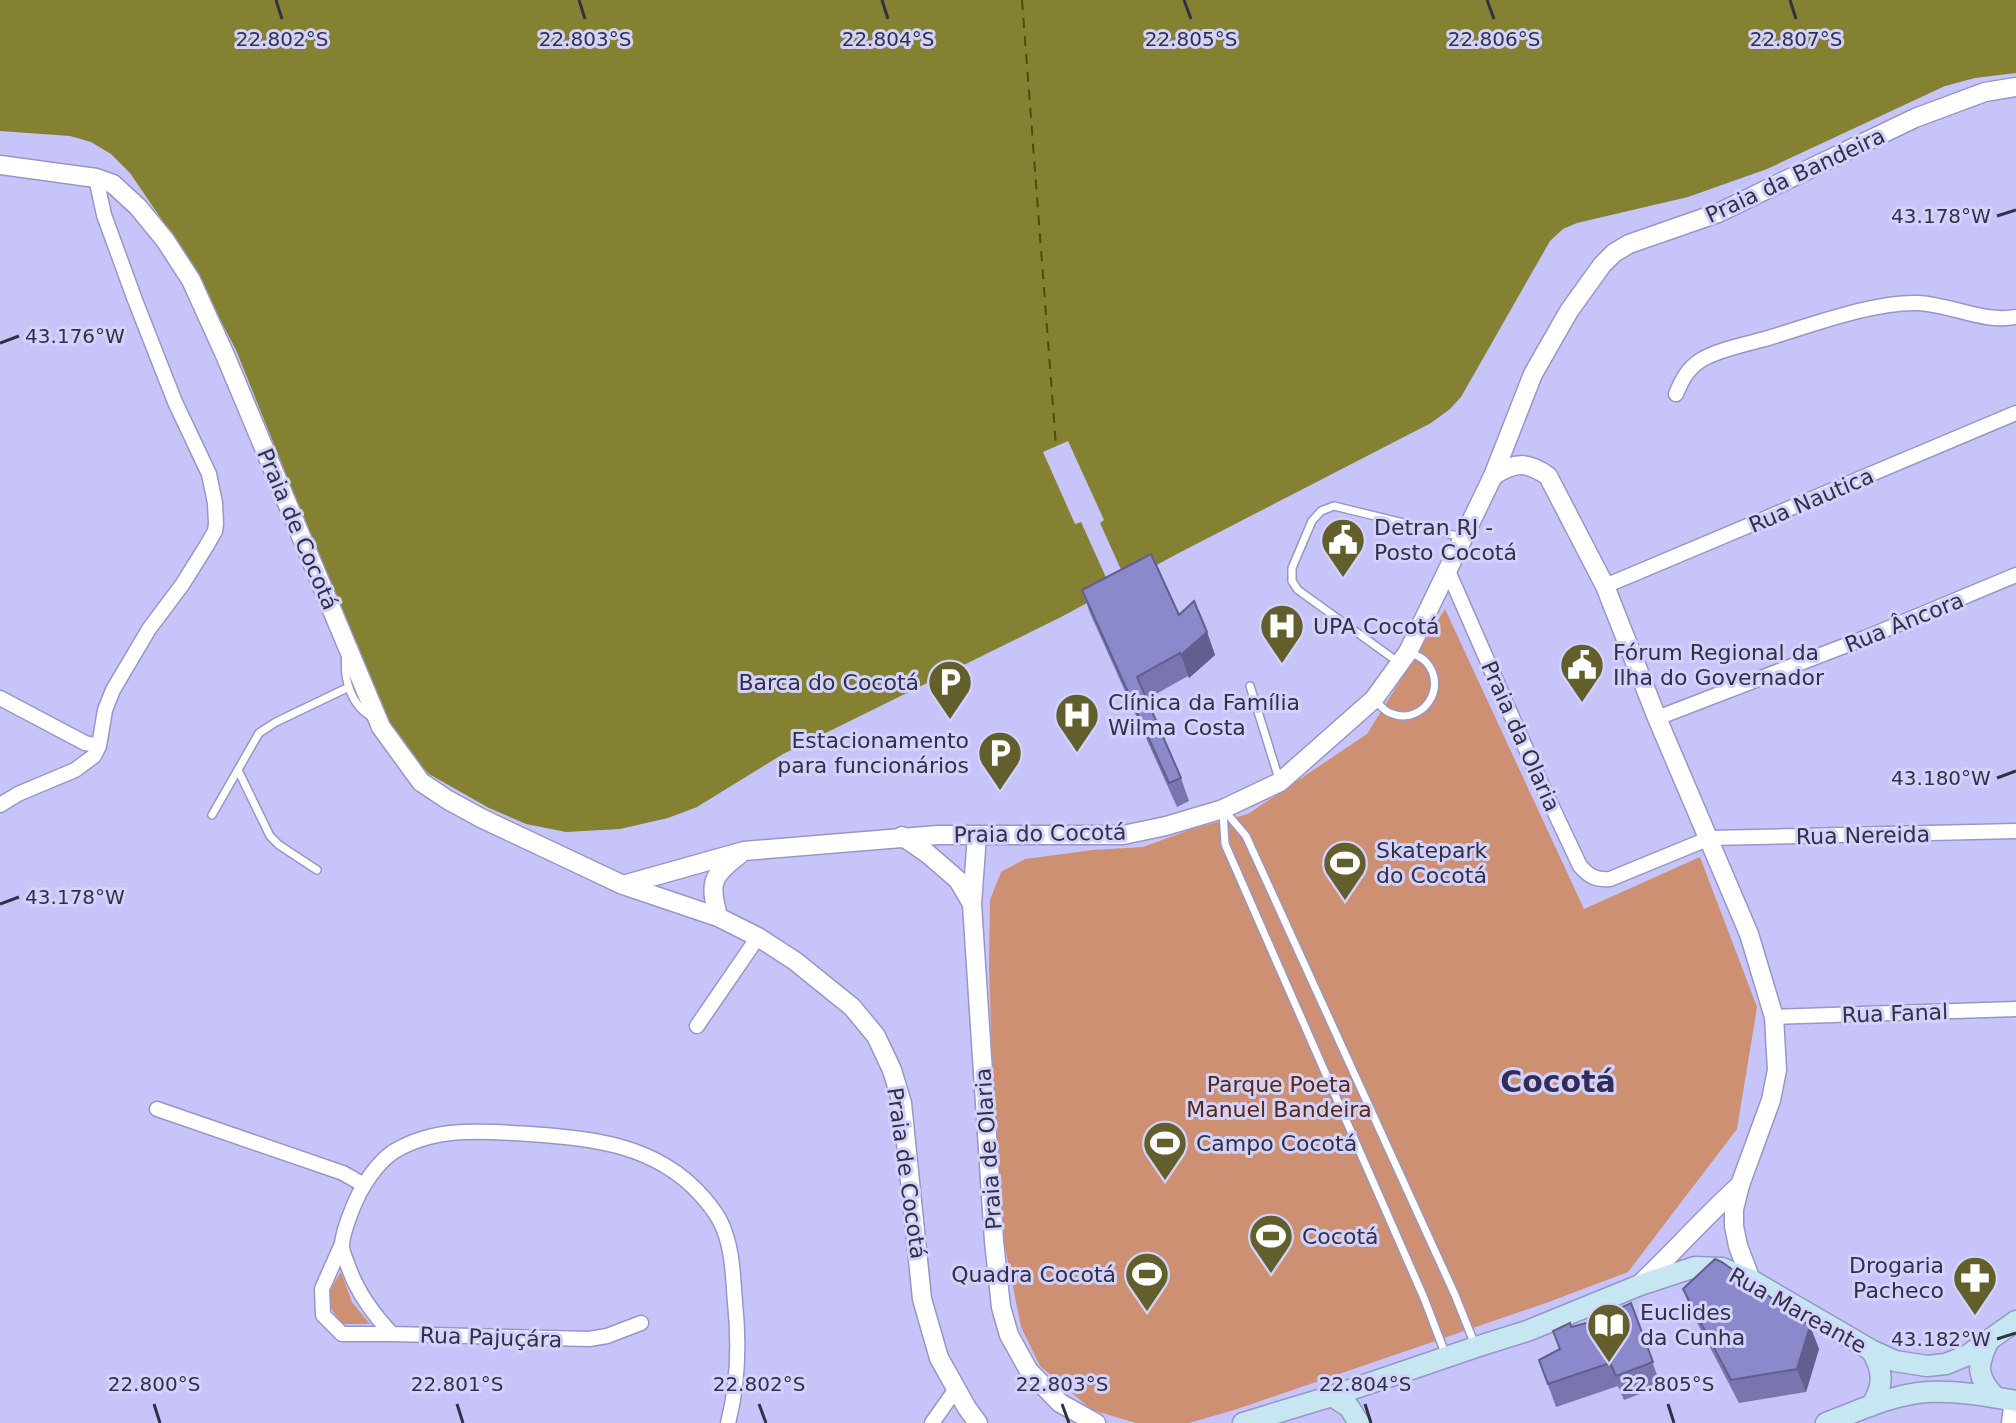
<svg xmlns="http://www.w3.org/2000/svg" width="2016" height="1423" font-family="'DejaVu Sans',sans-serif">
  <rect width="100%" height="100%" fill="#c6c4f8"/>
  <path fill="#ce9073" d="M1445 609 1584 909 1700 857 1757 1007 1737 1129 1628 1272 1546 1303 1234 1410 1189 1423H1136L1092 1410 1040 1366 1021 1327 1004 1242 994 1128 989 966 990 900 1001 872 1025 859 1093 850 1143 847 1195 828 1248 814 1367 734Z
    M341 1272 352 1302 370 1324H344C323 1304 326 1295 341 1272Z"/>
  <path fill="#858132" d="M0 0H2016V73L1975 78 1945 86 1767 169 1688 197 1577 223 1563 229 1550 241 1461 397 1450 409 1431 423 1175 555 1063 616 783 754 697 807 668 818 620 829 566 832 526 824 489 808 429 774 407 751 386 722 236 350 188 258 130 173 111 154 91 142 70 136 0 131Z"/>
  <path fill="#c6c4f8" d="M1068 441 1104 520 1100 523 1128 585 1113 593 1081 522 1075 524 1043 452Z"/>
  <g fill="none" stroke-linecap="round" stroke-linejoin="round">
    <path stroke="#4e4b0e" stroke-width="2" stroke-dasharray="10 8" stroke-linecap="butt" d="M1022 0 1056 446"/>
    <g stroke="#9896c7" stroke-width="10">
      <path id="service" d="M346 655C343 678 351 706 372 717
        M1398 662 1298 590 1292 581V568L1312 521 1321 511 1334 506 1461 537
        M1250 686 1279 779
        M1376 701C1380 705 1384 711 1390 713 1422 727 1449 687 1426 662 1422 657 1415 655 1410 652
        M238 770 270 836 279 845 317 870
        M1224 810 1246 836 1455 1295 1475 1345
        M1223 811 1225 844 1424 1298 1445 1353
        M212 815 259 733 276 722 349 687"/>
    </g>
    <g stroke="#9896c7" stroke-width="17">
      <path id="minor" d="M1676 394C1682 380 1687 369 1701 360 1717 350 1746 344 1765 339 1809 326 1874 301 1919 303 1952 305 1983 323 2016 317
        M1448 571 1540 781 1580 866C1589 876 1595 880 1610 879L1710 838 2016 831
        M1605 586 2016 413
        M0 698 85 743 99 746
        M1657 718 1865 638 2016 575
        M0 805 18 794 75 770 94 756 99 746 105 710 113 690 149 629 182 585 207 545 215 531 216 524 215 503 209 474 175 402 135 300 104 215 96 178
        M1774 1017 2016 1009
        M697 1026 758 937
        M157 1109 343 1173 364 1185
        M341 1246 322 1289 323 1315 342 1334H392
        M641 1323 607 1336 589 1339 392 1334C372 1313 356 1291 347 1263 345 1258 342 1251 342 1246 342 1233 353 1206 359 1194 367 1179 379 1162 393 1152 435 1126 483 1131 529 1134 593 1138 656 1145 701 1195 710 1205 720 1218 724 1230 733 1253 733 1279 735 1302 739 1341 738 1385 728 1423
        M932 1423 956 1389
        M2009 1423 2012 1400"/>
    </g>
    <g stroke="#9896c7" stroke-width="21">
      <path id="tertiary" d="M0 165 96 178 113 184 138 207 165 240 191 280 225 355 381 727 421 782 448 800 481 818 623 885 718 917 758 937 795 961 852 1007 876 1036 892 1070 902 1103 922 1299 939 1358 967 1408 978 1423
        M1493 476C1514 462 1527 461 1548 476L1605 586 1657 718 1749 934 1774 1017 1777 1070 1771 1100 1740 1185 1734 1209V1226L1738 1246 1751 1280
        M977 835 972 904 994 1241 1001 1307 1009 1335 1029 1371 1060 1403 1096 1423
        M902 836 928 854 958 880 972 904
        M623 885 744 851 938 835H1123L1166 826 1223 809 1280 782 1374 699 1408 652 1493 476 1533 374 1569 311 1602 265 1614 253 1629 244 1718 213 1915 118 1985 92 2016 87
        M718 917C710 883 710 877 739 855
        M1640 1284C1674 1252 1705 1216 1740 1185"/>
    </g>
    <g stroke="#9896c7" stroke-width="23">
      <path id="secondary" d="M1988 1342C1977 1365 1976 1377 1995 1397
        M1871 1350C1884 1371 1884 1386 1871 1406
        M1332 1396 1349 1407 1359 1423
        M1243 1423 1332 1396 1476 1347 1527 1331 1640 1285 1695 1267 1722 1268 1751 1280 1871 1350 1895 1361 1927 1366 1946 1364 1968 1355 2016 1321
        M1826 1423C1858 1411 1893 1394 1928 1392 1955 1390 1990 1396 2016 1401"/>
    </g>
    <use href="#service" stroke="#fff" stroke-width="7"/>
    <use href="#minor" stroke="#fff" stroke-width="14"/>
    <use href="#tertiary" stroke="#fff" stroke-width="18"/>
    <use href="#secondary" stroke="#c6e6f2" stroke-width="20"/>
  </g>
  <path fill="#7875af" d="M1082 590 1179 615 1207 632 1215 655 1189 678 1188 676 1147 699 1181 778 1189 801 1177 807 1090 613Z
    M1683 1289 1810 1326 1819 1349 1806 1392 1739 1403 1692 1313Z
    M1631 1303 1661 1386 1624 1400 1618 1386 1556 1407 1539 1360 1560 1349 1571 1327 1590 1322Z"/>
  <path fill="#625f8f" d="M1207 632 1215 655 1189 678 1181 655Z
    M1810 1326 1819 1349 1806 1392 1797 1369Z"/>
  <path fill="#8c88cc" stroke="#625f8f" stroke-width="2" d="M1151 554 1179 615 1194 601 1207 632 1181 655 1180 653 1137 677 1181 778 1169 783 1082 590Z
    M1715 1259 1722 1262 1810 1326 1797 1369 1731 1380 1683 1289Z
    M1631 1303 1653 1362 1616 1376 1610 1363 1548 1384 1539 1360 1560 1349 1553 1331 1570 1323 1571 1327 1590 1322Z"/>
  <path fill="none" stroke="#313145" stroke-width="3" d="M276 0 282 19M579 0 585 19M882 0 888 19M1184 0 1191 19M1487 0 1494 19M1790 0 1796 19M1997 216 2016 210M0 343 19 336M1997 778 2016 771M0 904 19 897M1997 1339 2016 1333M154 1404 160 1423M457 1404 463 1423M759 1404 766 1423M1062 1404 1069 1423M1365 1404 1371 1423M1668 1404 1674 1423"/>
  <defs>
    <g id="civic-pin" transform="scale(2.3)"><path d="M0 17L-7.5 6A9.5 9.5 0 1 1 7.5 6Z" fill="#625f2c" stroke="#d3d2fd"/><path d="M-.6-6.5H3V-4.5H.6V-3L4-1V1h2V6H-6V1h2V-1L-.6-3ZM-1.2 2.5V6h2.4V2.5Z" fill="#fff"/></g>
    <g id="hospital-pin" transform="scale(2.3)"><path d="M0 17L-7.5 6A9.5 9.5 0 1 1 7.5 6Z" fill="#625f2c" stroke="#d3d2fd"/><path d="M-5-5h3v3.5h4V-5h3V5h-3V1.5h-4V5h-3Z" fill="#fff"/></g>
    <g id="parking-pin" transform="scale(2.3)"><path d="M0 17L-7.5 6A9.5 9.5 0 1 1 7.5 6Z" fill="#625f2c" stroke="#d3d2fd"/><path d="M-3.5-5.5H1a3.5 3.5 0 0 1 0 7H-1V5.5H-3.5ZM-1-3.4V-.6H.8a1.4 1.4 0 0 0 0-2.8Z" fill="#fff"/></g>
    <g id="stadium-pin" transform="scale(2.3)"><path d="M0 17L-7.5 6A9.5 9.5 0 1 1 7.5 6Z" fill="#625f2c" stroke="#d3d2fd"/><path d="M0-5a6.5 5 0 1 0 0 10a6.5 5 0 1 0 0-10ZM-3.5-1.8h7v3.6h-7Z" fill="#fff"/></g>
    <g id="pharmacy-pin" transform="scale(2.3)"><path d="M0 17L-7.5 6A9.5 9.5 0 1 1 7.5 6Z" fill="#625f2c" stroke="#d3d2fd"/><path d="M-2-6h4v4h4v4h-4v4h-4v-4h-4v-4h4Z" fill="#fff"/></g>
    <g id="library-pin" transform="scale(2.3)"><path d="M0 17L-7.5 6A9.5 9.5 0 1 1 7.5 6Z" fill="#625f2c" stroke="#d3d2fd"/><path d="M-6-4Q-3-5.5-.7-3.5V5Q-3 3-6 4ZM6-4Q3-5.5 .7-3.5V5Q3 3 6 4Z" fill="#fff"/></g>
  </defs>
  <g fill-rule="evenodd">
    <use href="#civic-pin" x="1343" y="540"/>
    <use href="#hospital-pin" x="1282" y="626"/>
    <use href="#civic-pin" x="1582" y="665"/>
    <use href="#parking-pin" x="950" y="682"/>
    <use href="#hospital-pin" x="1077" y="715"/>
    <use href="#parking-pin" x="1000" y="753"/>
    <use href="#stadium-pin" x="1345" y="863"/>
    <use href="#stadium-pin" x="1165" y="1143"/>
    <use href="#stadium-pin" x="1271" y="1236"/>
    <use href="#stadium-pin" x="1147" y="1274"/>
    <use href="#pharmacy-pin" x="1975" y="1278"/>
    <use href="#library-pin" x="1609" y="1325"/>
  </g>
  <g text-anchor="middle" stroke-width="6" stroke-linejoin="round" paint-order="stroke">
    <g font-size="22" fill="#313145" stroke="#d3d2fd">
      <text transform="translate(1795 175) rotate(-25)" y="8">Praia da Bandeira</text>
      <text transform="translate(1811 500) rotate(-23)" y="8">Rua Nautica</text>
      <text transform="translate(298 529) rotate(67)" y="8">Praia de Cocotá</text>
      <text transform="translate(1904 622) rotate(-22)" y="8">Rua Âncora</text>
      <text transform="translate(1521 736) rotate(66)" y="8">Praia da Olaria</text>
      <text transform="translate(1040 833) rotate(-1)" y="8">Praia do Cocotá</text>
      <text transform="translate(1863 835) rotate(-1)" y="8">Rua Nereida</text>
      <text transform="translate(1895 1013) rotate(-2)" y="8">Rua Fanal</text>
      <text transform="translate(988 1149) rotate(-94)" y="8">Praia de Olaria</text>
      <text transform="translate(907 1173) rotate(82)" y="8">Praia de Cocotá</text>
      <text transform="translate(1798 1310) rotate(29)" y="8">Rua Mareante</text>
      <text transform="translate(491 1337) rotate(2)" y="8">Rua Pajuçára</text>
    </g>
    <g font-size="22" fill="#313145" stroke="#d3d2fd" text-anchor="start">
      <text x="1374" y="535">Detran RJ -<tspan x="1374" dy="25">Posto Cocotá</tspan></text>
      <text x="1313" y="634">UPA Cocotá</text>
      <text x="1613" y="660">Fórum Regional da<tspan x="1613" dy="25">Ilha do Governador</tspan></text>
      <text x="919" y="690" text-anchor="end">Barca do Cocotá</text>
      <text x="1108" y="710">Clínica da Família<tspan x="1108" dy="25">Wilma Costa</tspan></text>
      <text x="969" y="748" text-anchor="end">Estacionamento<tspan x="969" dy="25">para funcionários</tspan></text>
      <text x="1376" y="858">Skatepark<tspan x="1376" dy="25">do Cocotá</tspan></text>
      <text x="1196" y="1151">Campo Cocotá</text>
      <text x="1302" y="1244">Cocotá</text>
      <text x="1944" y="1273" text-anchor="end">Drogaria<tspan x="1944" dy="25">Pacheco</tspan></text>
      <text x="1116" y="1282" text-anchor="end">Quadra Cocotá</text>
      <text x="1640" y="1320">Euclides<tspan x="1640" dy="25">da Cunha</tspan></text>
    </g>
    <g font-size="22" fill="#582910" stroke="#d3d2fd">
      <text x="1279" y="1092">Parque Poeta<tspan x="1279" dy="25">Manuel Bandeira</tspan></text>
    </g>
    <g font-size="30" font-weight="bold" fill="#312d57" stroke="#d3d2fd">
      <text x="1558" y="1092">Cocotá</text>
    </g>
  </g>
  <g font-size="20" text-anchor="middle" fill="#313145" stroke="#d3d2fd" stroke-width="6" stroke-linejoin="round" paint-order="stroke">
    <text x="585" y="46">22.803°S</text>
    <text x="282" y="46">22.802°S</text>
    <text x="888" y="46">22.804°S</text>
    <text x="1191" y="46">22.805°S</text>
    <text x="1494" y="46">22.806°S</text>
    <text x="1796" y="46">22.807°S</text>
    <text x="1941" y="223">43.178°W</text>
    <text x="75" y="343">43.176°W</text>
    <text x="1941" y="785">43.180°W</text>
    <text x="75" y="904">43.178°W</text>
    <text x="1941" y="1346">43.182°W</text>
    <text x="154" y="1391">22.800°S</text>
    <text x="457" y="1391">22.801°S</text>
    <text x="759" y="1391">22.802°S</text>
    <text x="1062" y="1391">22.803°S</text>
    <text x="1365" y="1391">22.804°S</text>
    <text x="1668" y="1391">22.805°S</text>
  </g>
</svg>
